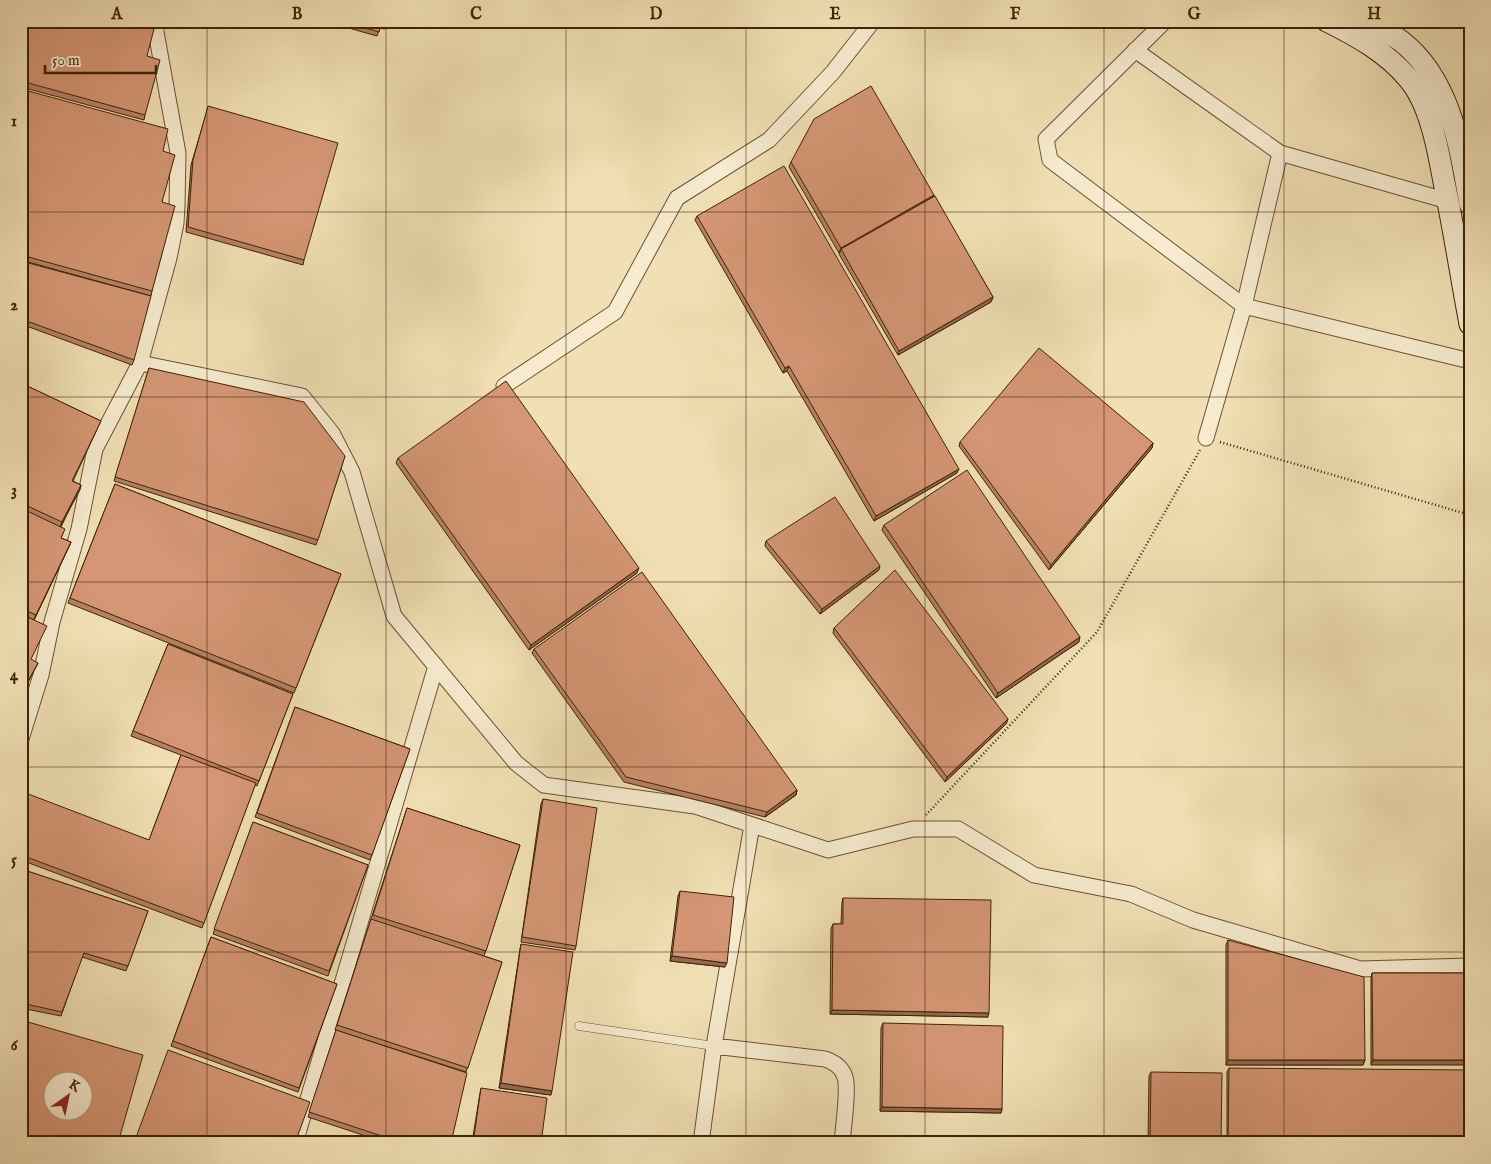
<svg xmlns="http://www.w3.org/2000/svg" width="1491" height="1164" font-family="'IM FELL English',serif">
  <rect width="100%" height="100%" fill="#f1e0b5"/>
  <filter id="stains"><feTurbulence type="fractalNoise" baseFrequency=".004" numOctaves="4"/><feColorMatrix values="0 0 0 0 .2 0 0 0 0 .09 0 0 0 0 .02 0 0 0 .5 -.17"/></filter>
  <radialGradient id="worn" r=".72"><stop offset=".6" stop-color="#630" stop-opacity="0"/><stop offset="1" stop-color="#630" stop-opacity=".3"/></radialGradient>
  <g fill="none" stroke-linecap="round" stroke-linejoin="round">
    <g stroke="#6b5230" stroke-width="9">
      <path id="lane" d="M579 1026 714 1046"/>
    </g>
    <g stroke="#6b5230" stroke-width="17">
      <path id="street" d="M154 21 178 153 177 206 176 223 169 258 140 363 302 396 332 433 352 472 394 616 516 763 544 785 695 806 828 850 913 829H958L1034 875 1131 894 1193 920 1360 969 1470 966
        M1165 21 1046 139 1050 160 1244 306 1470 361
        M1135 50 1280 153
        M504 386 615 312 677 198 769 140 833 72 873 21
        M1206 438 1244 306 1280 153 1448 201
        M21 739 41 675 52 622 79 529 95 449 140 363
        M714 1046 825 1059C834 1062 842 1067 845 1077 849 1089 843 1128 842 1143
        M295 1143 436 666
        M701 1143 714 1046 752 825"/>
    </g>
    <g stroke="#3e2304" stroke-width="23">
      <path id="secondary" d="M1327 21C1357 36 1386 52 1408 78 1430 103 1438 149 1444 182 1454 229 1461 277 1470 324
        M1368 21C1379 27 1390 33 1401 41 1450 79 1460 146 1470 204"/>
    </g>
    <path stroke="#3e2304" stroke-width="2.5" stroke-dasharray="1 2.5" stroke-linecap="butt" d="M1220 442 1470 515
      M926 815 1097 632 1200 450"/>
    <use href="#lane" stroke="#f6ebcf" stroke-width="8"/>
    <use href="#street" stroke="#f6ebcf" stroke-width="15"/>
    <use href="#secondary" stroke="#f6ebcf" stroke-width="21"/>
  </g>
  <path fill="#b68164" stroke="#3e2304" d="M21 21 147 56 145 115 144 120 21 87Z
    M324 21H382L377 36Z
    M21 89 163 151 162 202 152 291 151 296 21 260Z
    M207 111 304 260 303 265 186 232 191 165Z
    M791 162 934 195V196L993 297 991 302 898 355 839 254 840 252 839 253 789 167Z
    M697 216 957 473 874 521 787 371 783 373 695 220Z
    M21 261 134 360 132 365 21 324Z
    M149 368 345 456 316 545 114 481Z
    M21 383 101 421 73 481 81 485 61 527 63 533 61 538 71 542 34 620 21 614Z
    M960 442 1153 443 1152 448 1049 570 959 446Z
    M398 458 637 573 529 650 396 463Z
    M115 484 341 574 294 693 68 603Z
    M884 525 1079 642 996 698 882 530Z
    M766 541 879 570 820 614 765 546Z
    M834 628 1008 719 1006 724 945 782 833 633Z
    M168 644 293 694 257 786 255 785 202 928 21 860V796L149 840 181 755 131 736Z
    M534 649 797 790 796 795 765 817 624 782 532 653Z
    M295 707 410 749 370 860 255 817Z
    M543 799 576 946 575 950 521 942 541 804Z
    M407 808 520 845 484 956 502 962 466 1072 335 1030Z
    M253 822 368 865 328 976 213 934Z
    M21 869 148 911 126 971 82 957 61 1016 21 1008Z
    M680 891 725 967 670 961 678 896Z
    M843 898 988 1017 830 1014 831 929 833 924H841L842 902Z
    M211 937 337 984 298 1092 171 1046Z
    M1228 940 1365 1060 1363 1065H1226V945Z
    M521 944 551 1095 499 1088 520 949Z
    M1372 973H1470L1371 1065V978Z
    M883 1023 1002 1109 1001 1113 880 1111 881 1028Z
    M336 1030 451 1143H387L308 1117Z
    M1229 1068 1470 1143H1227V1072Z
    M1151 1072 1221 1143H1148L1149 1076Z
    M481 1088 541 1143H472L480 1093Z"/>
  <path fill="#946951" stroke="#3e2304" d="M414 21H446L443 23 383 29 385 24Z
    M934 195 932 199 841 249 840 252 839 253 841 248Z
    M993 297 991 302 898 355 899 351Z
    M789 366 787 371 783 373 785 368Z
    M1153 443 1152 448 1049 570 1051 565Z
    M959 469 957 473 874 521 876 516Z
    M81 485 80 490 60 527 62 522Z
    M71 542 69 547 34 620 36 615Z
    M880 566 879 570 820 614 822 609Z
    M639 568 637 573 529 650 531 645Z
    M1080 637 1079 642 996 698 998 693Z
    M38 663 36 667 21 696V694Z
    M1008 719 1006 724 945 782 947 777Z
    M797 790 796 795 765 817 767 812Z
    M672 956 727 963 725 967 670 961Z
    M832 1010 989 1013 988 1017 830 1014Z
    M1228 1060H1365L1363 1065H1226Z
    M1373 1060H1470V1065H1371Z
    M501 1083 552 1091 551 1095 499 1088Z
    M882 1107 1002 1109 1001 1113 880 1111Z
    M1228 1142 1352 1143H1228Z"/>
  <path fill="#d49674" stroke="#3e2304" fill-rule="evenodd" d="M21 21H128L127 22 154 29 147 56 160 60 145 115 21 81Z
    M342 21H382L379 32Z
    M386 21H414L385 24Z
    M871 86 934 195 841 248 791 162 814 119Z
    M21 89 168 129 163 151 175 155 162 202 175 206 152 291 21 255Z
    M208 106 338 143 304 260 188 227 193 160Z
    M784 166 959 469 876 516 789 366 785 368 697 216Z
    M935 196 993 297 899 351 841 249Z
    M21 261 151 296 134 360 21 319Z
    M1039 348 1153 443 1051 565 960 442Z
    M149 368 304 402 345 456 318 540 115 477Z
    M506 381 639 568 531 645 398 458Z
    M21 383 101 421 72 481 81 485 62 522 21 503Z
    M967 470 1080 637 998 693 884 525Z
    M115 484 341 574 296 688 70 598Z
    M835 497 880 566 822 609 766 541Z
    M21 508 65 529 61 538 71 542 36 615 21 608Z
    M895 570 1008 719 947 777 834 628Z
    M642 572 797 790 767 812 626 777 534 649Z
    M21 614 47 626 31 659 38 663 21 694Z
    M168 644 293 694 259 781 133 731Z
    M295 707 410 749 372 855 257 813Z
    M181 755 256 783 204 923 21 855V796L23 792 149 840Z
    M543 799 597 808 576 946 522 937Z
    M407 808 520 845 486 951 373 915Z
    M253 822 368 865 329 971 214 929Z
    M21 869 148 911 128 966 84 953 62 1012 21 1003Z
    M680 891 734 897 727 963 672 956Z
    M843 898 991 900 989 1013 832 1010 833 924H843Z
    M371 919 502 962 468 1068 337 1025Z
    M211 937 337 984 299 1088 173 1041Z
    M1228 940 1364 977 1365 1060H1228Z
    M521 944 573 952 552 1091 501 1083Z
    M1372 973H1470V1060H1373Z
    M21 1020 143 1055 118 1143 21 1142ZM52 1082H82V1112H52Z
    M883 1023 1003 1026 1002 1109 882 1107Z
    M336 1030 467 1073 451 1143H403L309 1112Z
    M168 1050 310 1102 295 1143H134Z
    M1229 1068 1470 1070V1143L1228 1142Z
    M1151 1072 1222 1073 1221 1143H1150Z
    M481 1088 547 1098 541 1143H473Z"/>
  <path fill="none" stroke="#3e2304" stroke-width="1" stroke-opacity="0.55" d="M207 21V1143M386 21V1143M566 21V1143M746 21V1143M925 21V1143M1104 21V1143M1284 21V1143M21 212H1470M21 397H1470M21 582H1470M21 767H1470M21 952H1470"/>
  <rect width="1491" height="1164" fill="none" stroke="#f1e0b5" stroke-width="55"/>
  <g transform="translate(68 1096) rotate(33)"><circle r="24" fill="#f6ebcf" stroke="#ac9b7e"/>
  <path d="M0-4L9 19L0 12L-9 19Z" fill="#8f2418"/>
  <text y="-8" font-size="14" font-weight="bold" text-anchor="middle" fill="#3e2304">K</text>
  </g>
  <path d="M45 65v8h111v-8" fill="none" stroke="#3e2304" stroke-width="2.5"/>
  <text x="52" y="65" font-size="15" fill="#3e2304" stroke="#f6ebcf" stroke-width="4" paint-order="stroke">50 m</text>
  <rect x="28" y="28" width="1436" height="1108" fill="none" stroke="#3e2304" stroke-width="2"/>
  <g font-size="16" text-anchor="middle" font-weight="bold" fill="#3e2304">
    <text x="117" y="19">A</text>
    <text x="297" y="19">B</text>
    <text x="476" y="19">C</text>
    <text x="656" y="19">D</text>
    <text x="835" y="19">E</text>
    <text x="1015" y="19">F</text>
    <text x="1194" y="19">G</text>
    <text x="1374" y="19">H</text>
    <text x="14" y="126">1</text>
    <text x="14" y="310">2</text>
    <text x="14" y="495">3</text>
    <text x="14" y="680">4</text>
    <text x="14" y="865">5</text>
    <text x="14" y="1050">6</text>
  </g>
  <rect width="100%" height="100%" filter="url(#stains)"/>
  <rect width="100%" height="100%" fill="url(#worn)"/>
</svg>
